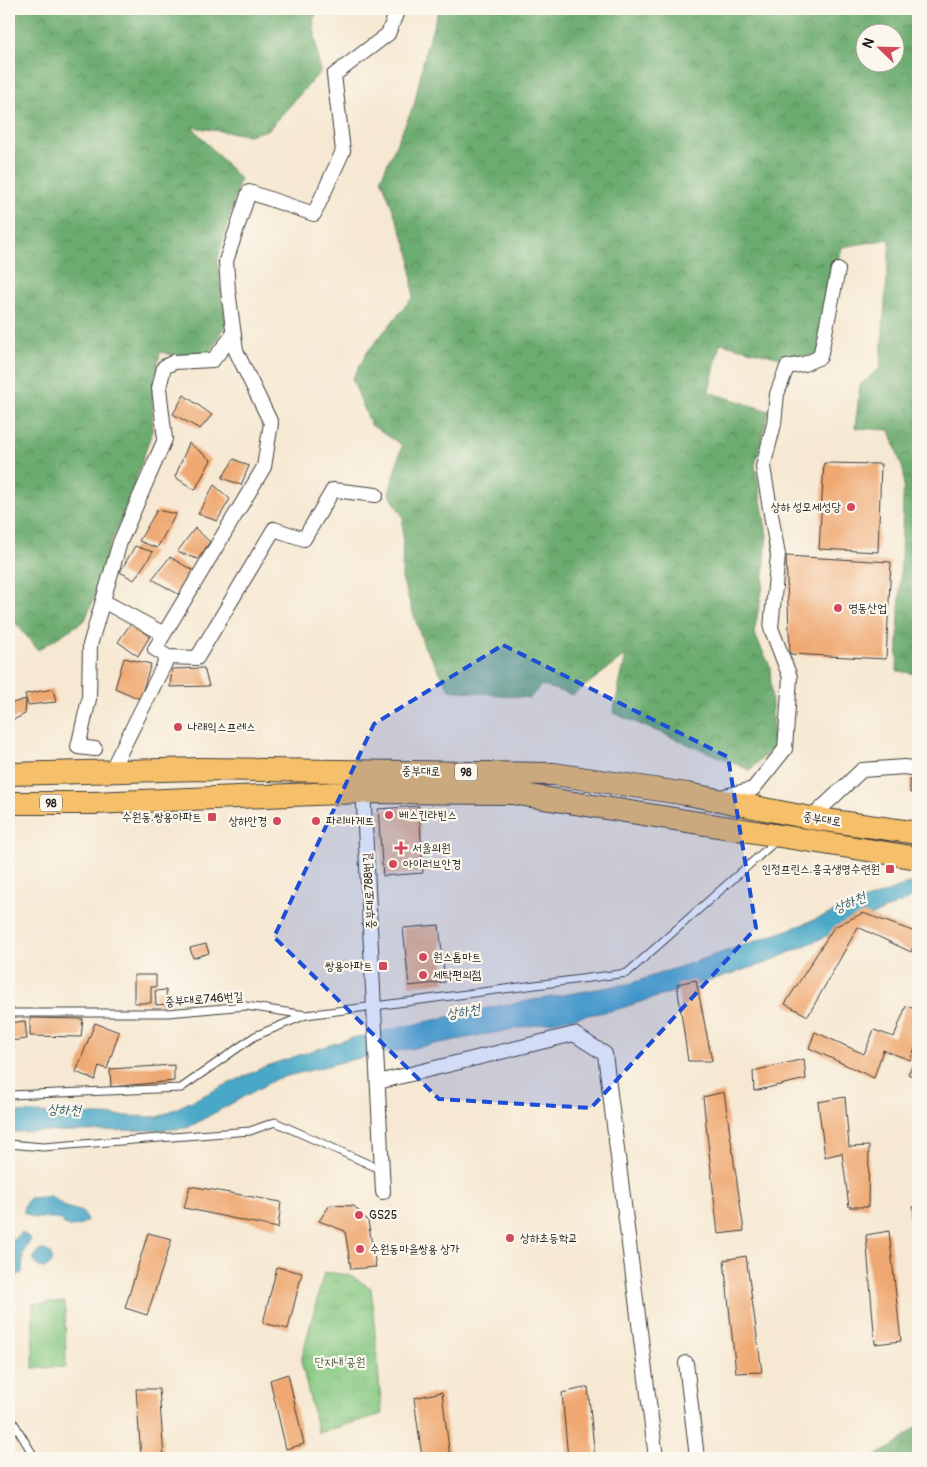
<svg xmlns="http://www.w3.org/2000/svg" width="927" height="1467" font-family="Pangolin,'Poor Story',sans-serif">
  <defs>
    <pattern id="forest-crowns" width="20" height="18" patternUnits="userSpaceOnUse" patternTransform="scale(1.25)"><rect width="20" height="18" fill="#6cac6f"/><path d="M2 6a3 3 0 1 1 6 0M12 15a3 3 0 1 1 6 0" fill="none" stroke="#588b5a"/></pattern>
    <pattern id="park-tufts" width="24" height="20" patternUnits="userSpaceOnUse" patternTransform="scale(1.25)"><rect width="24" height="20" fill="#85c881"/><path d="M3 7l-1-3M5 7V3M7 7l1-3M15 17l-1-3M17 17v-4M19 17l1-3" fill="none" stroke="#72ab6f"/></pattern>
  </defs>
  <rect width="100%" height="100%" fill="#fbf7ec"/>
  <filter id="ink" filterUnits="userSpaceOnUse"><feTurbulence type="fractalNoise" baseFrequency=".02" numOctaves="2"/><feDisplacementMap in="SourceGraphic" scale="10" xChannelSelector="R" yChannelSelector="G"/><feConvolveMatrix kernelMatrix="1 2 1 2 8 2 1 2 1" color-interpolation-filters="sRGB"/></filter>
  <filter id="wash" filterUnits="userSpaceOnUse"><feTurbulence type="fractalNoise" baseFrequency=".0096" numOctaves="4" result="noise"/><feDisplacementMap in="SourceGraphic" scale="20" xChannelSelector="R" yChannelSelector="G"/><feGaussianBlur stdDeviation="1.12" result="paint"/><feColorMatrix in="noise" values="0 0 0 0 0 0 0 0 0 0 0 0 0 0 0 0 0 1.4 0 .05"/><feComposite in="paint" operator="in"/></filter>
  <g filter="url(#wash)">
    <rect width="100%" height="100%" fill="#f6e8d2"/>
    <path fill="url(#forest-crowns)" stroke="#446446" fill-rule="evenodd" d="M9 9H319L313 20 320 72 268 130 248 135 192 127 240 179 217 262 226 324 210 352 174 355 160 352 153 393 152 432 130 496 107 552 97 591 85 620 38 650 9 615Z
      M439 9H918V674L897 671 904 473 890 430 855 428 860 385 880 368 890 239 842 247 817 360 793 361 720 343 709 392 769 411 755 465 767 535 763 586 754 633 770 666 774 747 750 770 613 713 626 655 573 695 541 685 530 698 450 690 424 646 402 579 403 517 389 493 402 445 371 425 352 379 368 351 413 297 410 255 381 178 414 105 427 45ZM864 32H894V62H864Z
      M918 1425V1458H872L897 1444Z"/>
    <path fill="url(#park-tufts)" stroke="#50724e" d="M324 1272 349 1275 371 1288 382 1414 318 1433 301 1361Z"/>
    <path fill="#85c881" stroke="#50724e" d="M65 1302 66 1367 33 1368V1304Z"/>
    <path fill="#49a8c8" stroke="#326272" d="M918 880V895L766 963 615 1010 350 1060 276 1079 187 1128 160 1130 9 1132V1112L158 1117 266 1066 348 1039 493 1007 632 983 785 931Z
      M51 1196 66 1207 83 1212 87 1221 79 1226 68 1227 56 1218H34L24 1213V1205L29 1198Z
      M22 1232 31 1239 23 1253 22 1273 12 1277 9 1274V1243Z
      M34 1259a9 9 0 1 1 18 0a9 9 0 1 1-18 0Z"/>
    <g id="blocks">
      <path fill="#efa871" d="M184 395 212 415 200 429 173 414Z
        M189 443 211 460 195 490 175 477Z
        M234 459 249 466 241 485 222 478Z
        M824 463 881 464 878 552 819 549Z
        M214 485 230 499 217 521 198 514Z
        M157 510 176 514 157 548 139 541Z
        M195 528 210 542 198 559 177 552Z
        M135 546 153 552 134 580 120 572Z
        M786 556 891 562 886 659 790 654Z
        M170 557 199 574 178 594 152 579Z
        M131 623 150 636 138 656 118 642Z
        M124 658 151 664 140 699 115 688Z
        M204 668 209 686 170 687 172 669Z
        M53 689 56 702 28 705 25 694Z
        M26 699 25 714 13 720 9 704Z
        M910 779H918V793H910Z
        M419 806 423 873 383 876 378 809Z
        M863 913 918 933 911 952 858 927 808 1016 785 1004 834 927Z
        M439 925 445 982 409 986 403 928Z
        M206 944 209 953 193 958 190 948Z
        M134 975H156V987H151V1003H134Z
        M696 980 712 1061H688L677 984Z
        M166 990 167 1004 156 1005 155 991Z
        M906 1006 918 1010V1041L910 1060 883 1050 874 1078 809 1048 815 1032 864 1054 874 1030 894 1037Z
        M30 1018 83 1019 81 1037 30 1036Z
        M25 1021 27 1039 9 1041V1023Z
        M95 1023 119 1032 107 1069 99 1066 95 1080 76 1072Z
        M918 1055V1079L908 1074Z
        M804 1059 806 1079 754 1091 753 1071Z
        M174 1065V1081L111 1087 110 1069Z
        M724 1092 744 1231 718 1234 703 1097Z
        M845 1097 849 1147 869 1146 868 1207H849L842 1153 825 1157 818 1102Z
        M190 1186 281 1202 278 1228 184 1208Z
        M330 1205 354 1206 368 1221 376 1267 351 1269 345 1231 319 1221Z
        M918 1206V1227L915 1228 913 1207Z
        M889 1231 901 1341 875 1344 866 1235Z
        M148 1233 172 1239 147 1315 125 1308Z
        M746 1256 762 1372 736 1373 724 1260Z
        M277 1267 302 1273 288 1329 263 1323Z
        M288 1374 304 1444 286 1449 270 1380Z
        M588 1387 595 1458H568L562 1393Z
        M136 1389H159L164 1458H141Z
        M442 1392 450 1458H422L414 1398Z"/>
    </g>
  </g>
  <g filter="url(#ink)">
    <use href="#blocks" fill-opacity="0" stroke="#3d3b37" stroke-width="1"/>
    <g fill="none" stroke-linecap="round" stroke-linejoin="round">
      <g stroke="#3d3b37" stroke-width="9">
        <path id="service" d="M9 1013H168L246 1006 306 1015 627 973 777 840
          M9 1095 181 1088 255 1036 306 1015
          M9 1144 43 1147 250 1131 275 1122 382 1170
          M9 1415 35 1458"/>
      </g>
      <g stroke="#3d3b37" stroke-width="16">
        <path id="minor" d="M376 495 333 490 304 539 274 529 197 658 168 657 155 649 264 467 271 423 236 351 228 290 226 261 249 192 314 214 343 151 334 75 388 34 398 9
          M103 601 164 634
          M95 749 78 747 89 699 90 645 120 542 165 439 159 388 164 367 174 362 213 360 234 334
          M111 771 168 657
          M363 786 383 1192
          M721 797 753 789 785 749 790 677 771 628 778 555 763 467 774 424 777 394 787 367 804 364 820 357 838 270
          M811 818 862 770 904 767 918 769
          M378 1082 574 1034 605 1054 656 1458
          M686 1363 697 1458"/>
      </g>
      <g stroke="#3d3b37" stroke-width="24">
        <path id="primary" d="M9 774 200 769 554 774 687 794 811 818 918 833
          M9 803H93L363 792 512 793 918 858"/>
      </g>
      <use href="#service" stroke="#fff" stroke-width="7"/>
      <use href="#minor" stroke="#fff" stroke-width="14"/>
      <use href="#primary" stroke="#f6c06b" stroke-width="22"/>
    </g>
  </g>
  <path fill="#1d4ed8" fill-opacity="0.2" stroke="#1d4ed8" stroke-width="4" stroke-dasharray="10 6" stroke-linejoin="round" d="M503 645 728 757 756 928 591 1108 439 1099 274 937 374 724Z"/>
  <g fill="#d1495b" stroke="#fbf7ec" stroke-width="2">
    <circle cx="851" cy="507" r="5"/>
    <circle cx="838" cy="608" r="5"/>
    <circle cx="178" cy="727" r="5"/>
    <circle cx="389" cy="815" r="5"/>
    <rect x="207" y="812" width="10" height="10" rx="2.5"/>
    <circle cx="277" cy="821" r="5"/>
    <circle cx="316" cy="821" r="5"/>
    <path d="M398.5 840.5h5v5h5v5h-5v5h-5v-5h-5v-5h5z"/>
    <circle cx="393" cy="864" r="5"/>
    <rect x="885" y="864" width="10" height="10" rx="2.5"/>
    <circle cx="423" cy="957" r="5"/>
    <rect x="378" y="961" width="10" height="10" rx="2.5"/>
    <circle cx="423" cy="975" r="5"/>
    <circle cx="359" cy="1215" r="5"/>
    <circle cx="510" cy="1238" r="5"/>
    <circle cx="360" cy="1249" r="5"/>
  </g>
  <g text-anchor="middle" stroke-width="4.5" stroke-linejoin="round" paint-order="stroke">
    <g fill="#fbf7ec" stroke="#5f5e5a" stroke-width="1">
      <rect x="455" y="763.5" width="22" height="17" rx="4"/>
      <rect x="40" y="794.5" width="22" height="17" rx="4"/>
    </g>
    <g font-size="11" font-weight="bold" fill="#1c1c1c">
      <text x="466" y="776">98</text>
      <text x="51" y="807">98</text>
    </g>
    <g font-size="12" fill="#1c1c1c" stroke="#fbf7ec" text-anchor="start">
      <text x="841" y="511" text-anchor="end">상하 성모세성당</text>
      <text x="848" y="612">영동산업</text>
      <text x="188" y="731">나래익스프레스</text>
      <text x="399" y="819">베스킨라빈스</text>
      <text x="202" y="821" text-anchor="end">수원동.쌍용아파트</text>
      <text x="267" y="825" text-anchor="end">상하안경</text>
      <text x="326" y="825">파리바게뜨</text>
      <text x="412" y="852">서울의원</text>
      <text x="403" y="868">아이러브안경</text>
      <text x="880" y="873" text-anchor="end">인정프린스.흥국생명수련원</text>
      <text x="433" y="961">원스톱마트</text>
      <text x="373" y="970" text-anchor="end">쌍용아파트</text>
      <text x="433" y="979">세탁편의점</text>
      <text x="369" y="1219">GS25</text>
      <text x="520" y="1242">상하초등학교</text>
      <text x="370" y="1253">수원동마을쌍용 상가</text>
    </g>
    <g font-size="12" fill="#1c1c1c" stroke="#fbf7ec">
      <text transform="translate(421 771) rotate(1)" y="4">중부대로</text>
      <text transform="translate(822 819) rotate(9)" y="4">중부대로</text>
      <text transform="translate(369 891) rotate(-93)" y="4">중부대로788번길</text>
      <text transform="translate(204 999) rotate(-4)" y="4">중부대로746번길</text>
    </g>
    <g font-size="12" fill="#41583f" stroke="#fbf7ec">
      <text x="340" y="1366">단지내 공원</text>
    </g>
    <g font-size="14" font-style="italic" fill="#305b69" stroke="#fbf7ec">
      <text transform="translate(849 902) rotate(-23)" y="5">상하천</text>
      <text transform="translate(463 1011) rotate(-10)" y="5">상하천</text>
      <text transform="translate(64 1109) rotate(2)" y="5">상하천</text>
    </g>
  </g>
  <rect width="927" height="1467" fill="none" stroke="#fbf7ec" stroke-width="30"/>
  <g transform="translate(880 48) rotate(293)"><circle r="24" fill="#fbf7ec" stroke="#a29f99"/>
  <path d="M0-4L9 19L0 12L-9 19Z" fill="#d1495b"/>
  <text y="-8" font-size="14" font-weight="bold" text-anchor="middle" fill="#1c1c1c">N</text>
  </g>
</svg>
